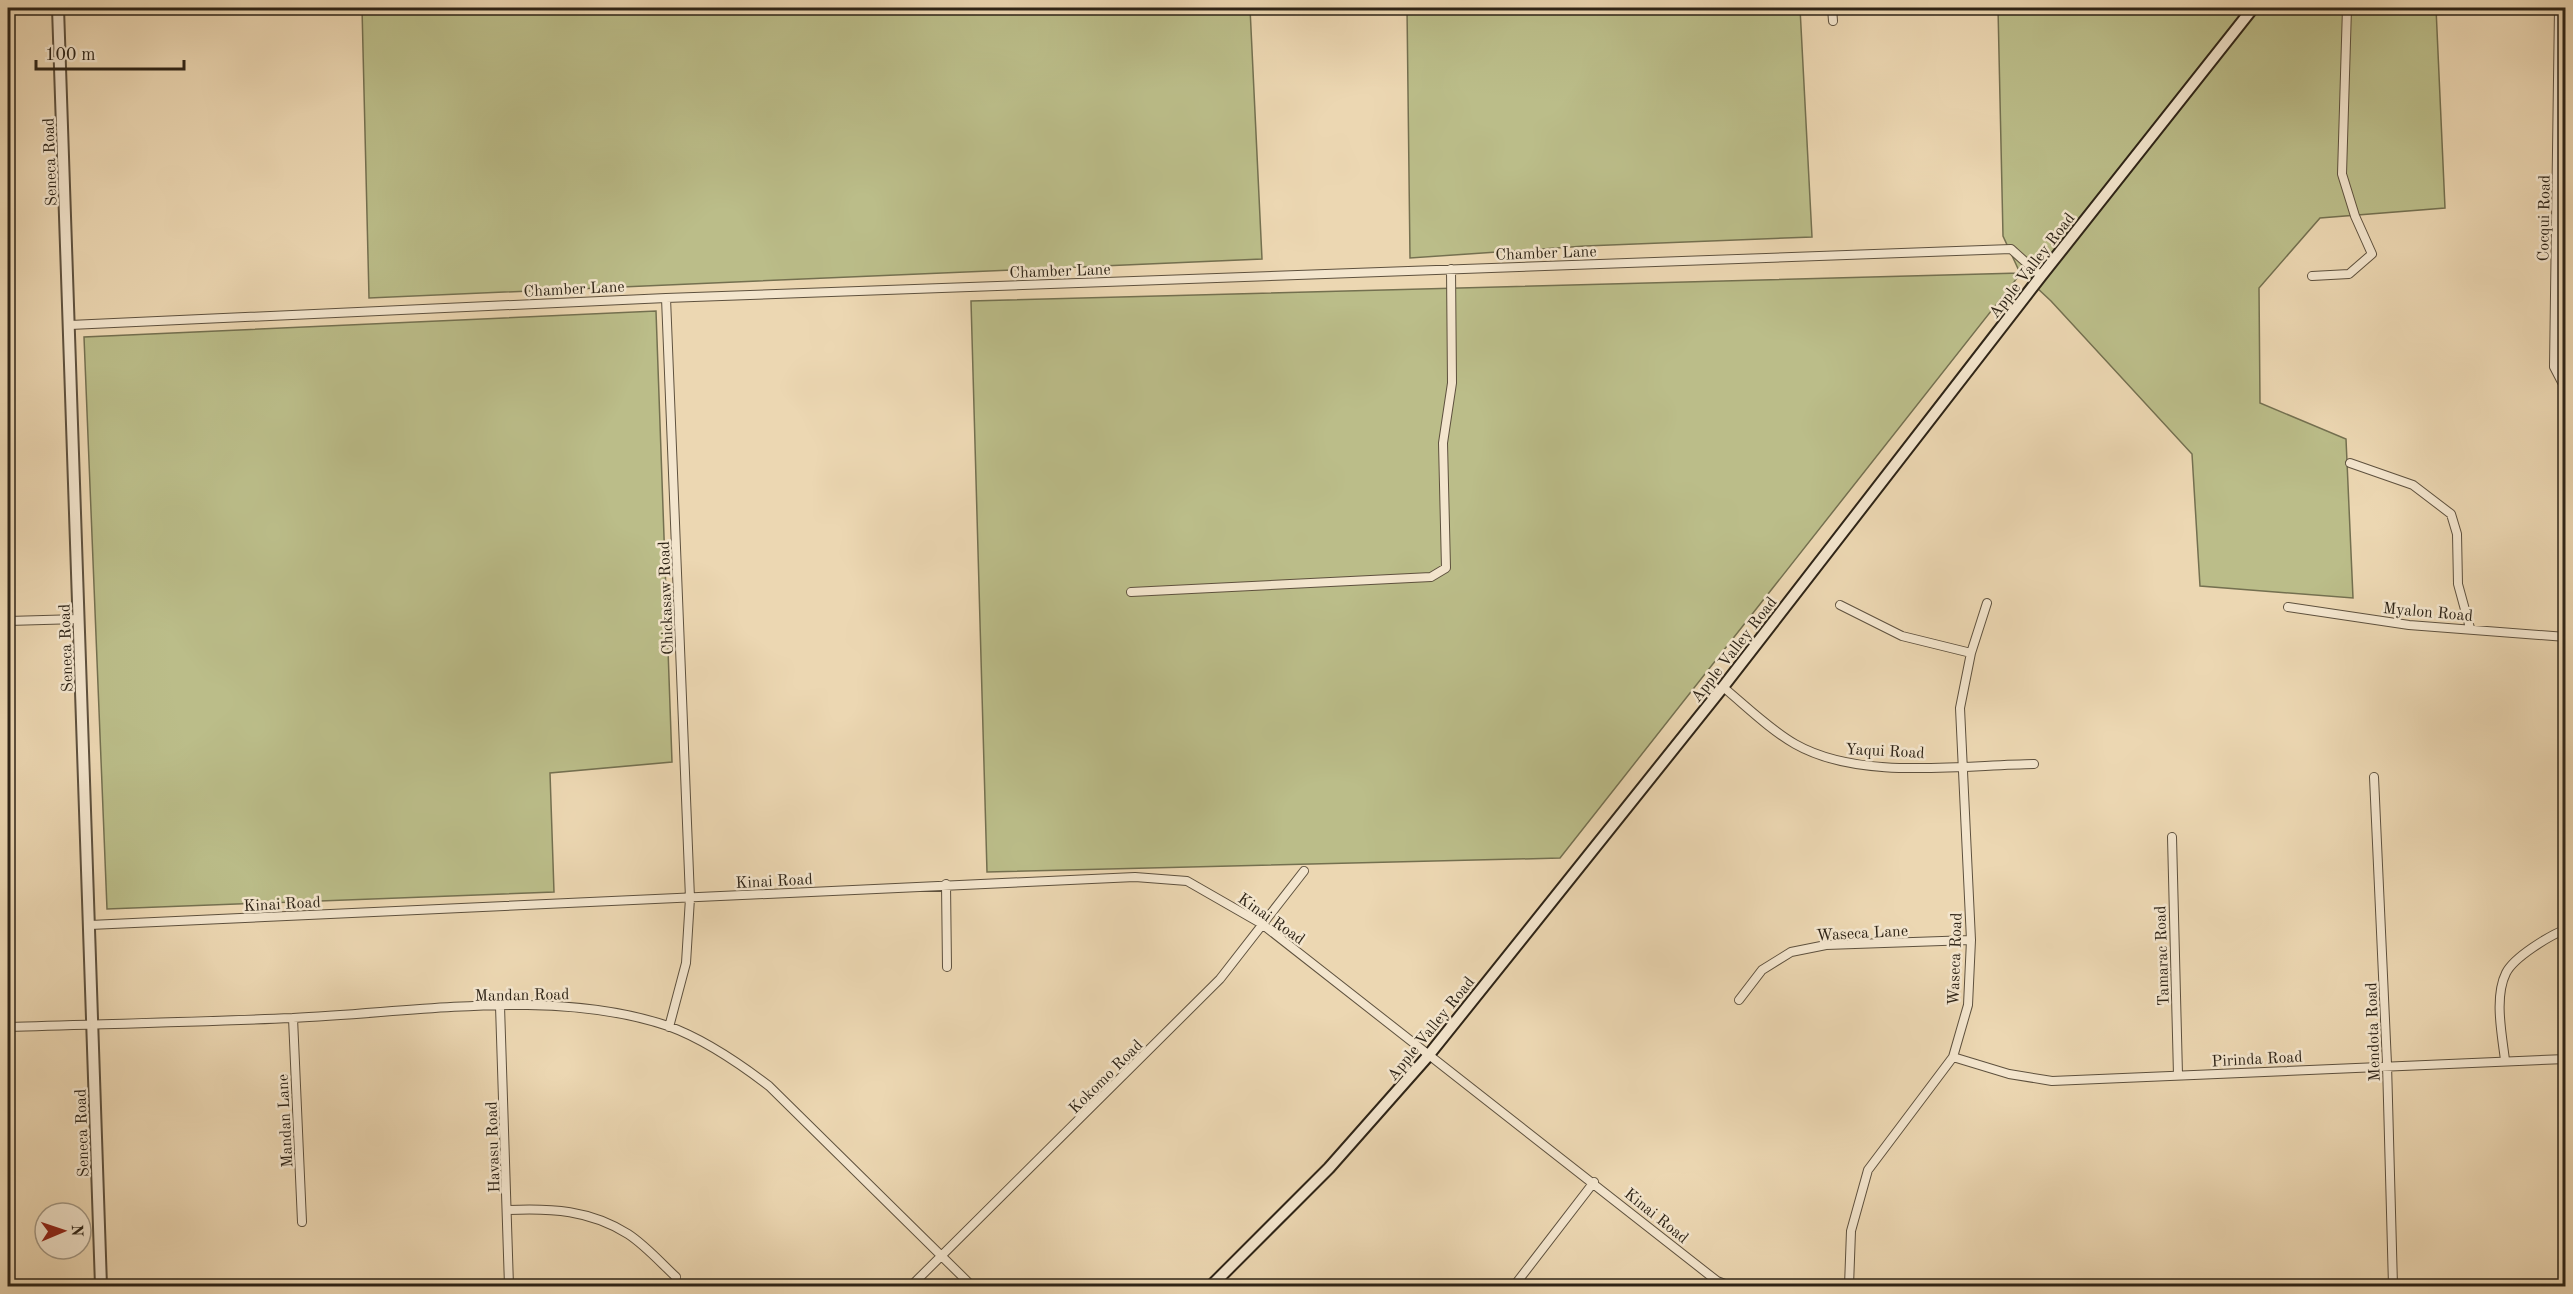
<svg xmlns="http://www.w3.org/2000/svg" width="2573" height="1294" font-family="'Old Standard TT',serif">
  <rect width="100%" height="100%" fill="#ecd7b2"/>
  <filter id="stains"><feTurbulence type="fractalNoise" baseFrequency=".00333" numOctaves="4"/><feColorMatrix values="0 0 0 0 .2 0 0 0 0 .09 0 0 0 0 .02 0 0 0 .5 -.17"/></filter>
  <radialGradient id="worn" r=".72"><stop offset=".6" stop-color="#630" stop-opacity="0"/><stop offset="1" stop-color="#630" stop-opacity=".3"/></radialGradient>
  <path fill="#bbbd89" stroke="#747050" stroke-width="1.5" d="M362 8H1250L1262 259 369 298Z
    M1407 8H1800L1812 237 1585 246 1410 258Z
    M1998 8H2436L2445 208 2320 218 2259 288 2260 403 2346 439 2353 598 2200 586 2192 454 2051 301 2021 273 1560 858 987 872 971 301 2020 273 2003 236Z
    M656 311 672 762 550 773 554 892 107 909 84 337Z"/>
  <g fill="none" stroke-linecap="round" stroke-linejoin="round">
    <g stroke="#5e513e" stroke-width="10">
      <path id="minor" d="M1832 8 1833 21
        M2559 8 2554 367 2566 390
        M2312 276 2349 274 2372 254 2355 216 2342 174 2347 8
        M666 298 690 898 686 963 669 1027
        M70 325 666 298 2011 249 2041 276
        M2350 463 2413 485 2451 514 2457 534 2458 584 2470 628
        M1131 592 1431 577 1446 568 1443 443 1452 383 1451 269
        M1840 605 1902 636 1971 653
        M2288 607 2409 625 2566 637
        M8 621 79 619
        M1723 687C1746 706 1769 729 1795 744 1860 781 1961 765 2034 764
        M2374 777 2387 1064 2393 1286
        M2172 837 2178 1075
        M946 884 947 967
        M90 925 1135 877 1187 881 1262 924 1717 1281 1730 1286
        M1739 1000 1762 970 1791 952 1826 945 1971 940
        M500 1006 509 1286
        M293 1018 302 1222
        M8 1027C103 1024 198 1022 293 1018 413 1013 553 987 668 1026 704 1039 739 1063 769 1086L972 1286
        M1953 1057 2009 1074 2052 1081 2566 1059
        M2505 1060C2502 1035 2494 997 2506 973 2514 957 2549 936 2566 929
        M508 1210C551 1208 590 1210 628 1234 645 1245 661 1263 676 1277
        M911 1286 1220 979 1304 871
        M1514 1286 1594 1182
        M1849 1286 1851 1231 1868 1170 1953 1057 1968 1005 1971 940 1960 708 1971 653 1987 603"/>
    </g>
    <g stroke="#5e513e" stroke-width="14">
      <path id="tertiary" d="M58 8 101 1286"/>
    </g>
    <g stroke="#2e2417" stroke-width="14">
      <path id="secondary" d="M1211 1286 1329 1168 1428 1056 1723 687 2041 276 2253 8"/>
    </g>
    <use href="#minor" stroke="#f3e5cd" stroke-width="8"/>
    <use href="#tertiary" stroke="#f3e5cd" stroke-width="10"/>
    <use href="#secondary" stroke="#f3e5cd" stroke-width="10"/>
  </g>
  <g text-anchor="middle" stroke-width="5" stroke-linejoin="round" paint-order="stroke">
    <g font-size="16" fill="#2e2417" stroke="#f3e5cd">
      <text transform="translate(49 162) rotate(-92)" y="6">Seneca Road</text>
      <text transform="translate(2543 218) rotate(-89)" y="6">Cocqui Road</text>
      <text transform="translate(1546 252) rotate(-2)" y="6">Chamber Lane</text>
      <text transform="translate(2031 265) rotate(-52)" y="6">Apple Valley Road</text>
      <text transform="translate(1060 270) rotate(-2)" y="6">Chamber Lane</text>
      <text transform="translate(574 288) rotate(-3)" y="6">Chamber Lane</text>
      <text transform="translate(665 598) rotate(-92)" y="6">Chickasaw Road</text>
      <text transform="translate(2428 611) rotate(5)" y="6">Myalon Road</text>
      <text transform="translate(65 648) rotate(-92)" y="6">Seneca Road</text>
      <text transform="translate(1733 649) rotate(-52)" y="6">Apple Valley Road</text>
      <text transform="translate(1885 750) rotate(3)" y="6">Yaqui Road</text>
      <text transform="translate(774 880) rotate(-3)" y="6">Kinai Road</text>
      <text transform="translate(282 903) rotate(-3)" y="6">Kinai Road</text>
      <text transform="translate(1272 918) rotate(35)" y="6">Kinai Road</text>
      <text transform="translate(1862 932) rotate(-3)" y="6">Waseca Lane</text>
      <text transform="translate(2161 956) rotate(-92)" y="6">Tamarac Road</text>
      <text transform="translate(1954 959) rotate(-88)" y="6">Waseca Road</text>
      <text transform="translate(522 994) rotate(-1)" y="6">Mandan Road</text>
      <text transform="translate(1430 1028) rotate(-51)" y="6">Apple Valley Road</text>
      <text transform="translate(2372 1032) rotate(-92)" y="6">Mendota Road</text>
      <text transform="translate(2257 1058) rotate(-3)" y="6">Pirinda Road</text>
      <text transform="translate(1105 1076) rotate(-45)" y="6">Kokomo Road</text>
      <text transform="translate(284 1121) rotate(-93)" y="6">Mandan Lane</text>
      <text transform="translate(81 1133) rotate(-92)" y="6">Seneca Road</text>
      <text transform="translate(492 1147) rotate(-92)" y="6">Havasu Road</text>
      <text transform="translate(1657 1215) rotate(39)" y="6">Kinai Road</text>
    </g>
  </g>
  <rect width="2573" height="1294" fill="none" stroke="#ecd7b2" stroke-width="30"/>
  <rect x="9" y="9" width="2555" height="1276" fill="none" stroke="#2e2417" stroke-width="3"/>
  <rect x="15" y="15" width="2543" height="1264" fill="none" stroke="#2e2417" stroke-width="1.5"/>
  <g transform="translate(63 1231) rotate(88)"><circle r="28" fill="#f3e5cd" stroke="#a49884" stroke-width="1.5"/>
  <path d="M0-4.5L10 22L0 15L-10 22Z" fill="#8f2418"/>
  <text y="-9" font-size="16" font-weight="bold" text-anchor="middle" fill="#2e2417">N</text>
  </g>
  <path d="M36 60v9h148v-9" fill="none" stroke="#2e2417" stroke-width="3"/>
  <text x="45" y="60" font-size="18" fill="#2e2417" stroke="#f3e5cd" stroke-width="4.5" paint-order="stroke">100 m</text>
  <rect width="100%" height="100%" filter="url(#stains)"/>
  <rect width="100%" height="100%" fill="url(#worn)"/>
</svg>
